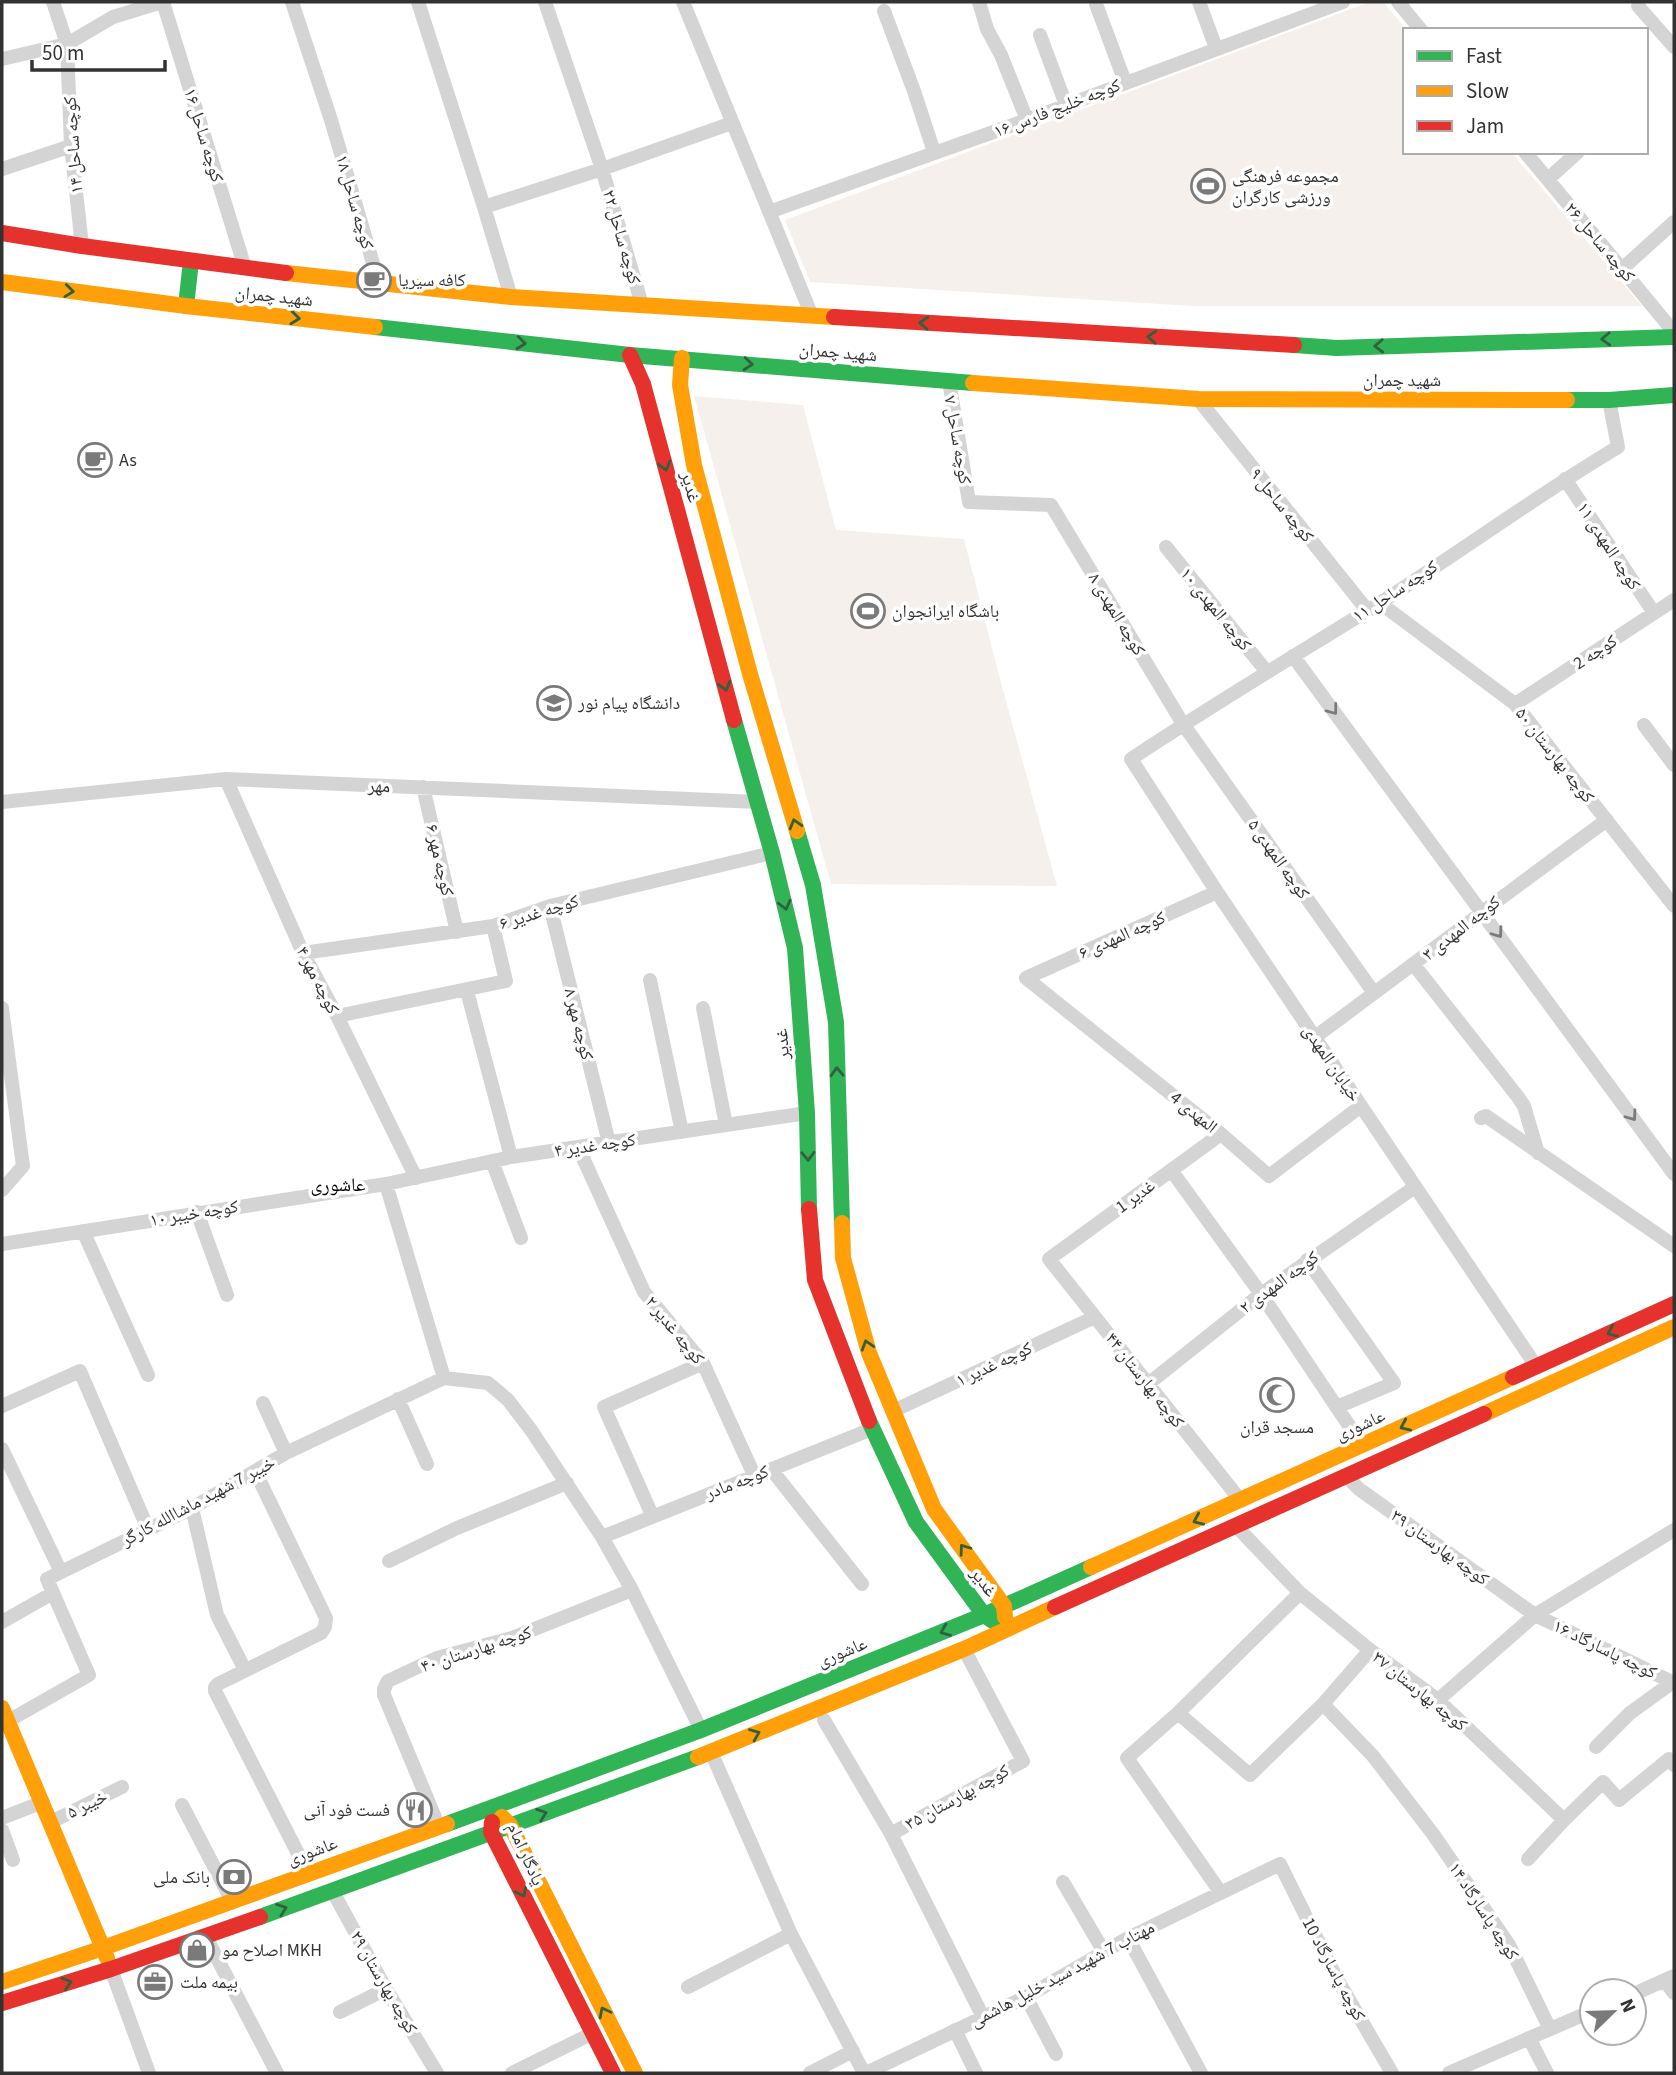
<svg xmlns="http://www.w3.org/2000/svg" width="1676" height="2075" font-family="'Source Sans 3','Noto Naskh Arabic',sans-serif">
  <rect width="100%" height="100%" fill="#fff"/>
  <path fill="#f6f0ec" d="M1370 2H1383L1407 30H1405V152H1511L1642 306H1192L810 282 785 220Z
    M694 396 803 405 836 530 964 539 1001 683 1057 886 831 884Z"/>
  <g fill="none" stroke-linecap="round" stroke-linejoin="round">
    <path stroke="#d4d4d4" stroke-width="14" d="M53 2 67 44 71 146 82 246
      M163 2 245 268
      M292 2 331 120 379 284
      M418 2 484 207 511 297
      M545 2 602 169 642 305
      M683 2 812 316
      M979 2 987 29 1001 55 1027 120
      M1199 2 1216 48
      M1398 2 1421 30
      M1096 4 1125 82
      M1638 6 1674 47
      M884 11 914 91 934 152
      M1040 35 1066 105
      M2 59 67 44 113 17 162 2
      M1525 152 1674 332
      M2 169 71 146
      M1548 179 1578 152
      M484 207 602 169 732 123
      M769 212 1027 120 1343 2
      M1623 268 1674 222
      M949 381 969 502 1051 505 1183 724 1374 993
      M1198 399 1367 610
      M1565 479 1654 613
      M1166 547 1267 672
      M1380 603 1515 704 1674 906
      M1293 656 1674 1174
      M1515 704 1674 600
      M1644 725 1674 765
      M226 779 303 953 337 1016 416 1178
      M423 787 457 932
      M2 802 226 779 758 802
      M1217 892 1026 978 1221 1134 1269 1176 1361 1106
      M550 906 609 1143
      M303 953 493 926 550 906 772 853
      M1414 965 1518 1097 1524 1106 1538 1153
      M650 980 682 1132
      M467 991 511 1157
      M2 1008 23 1166 2 1190
      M703 1008 726 1125
      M337 1016 506 981 493 926
      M1315 1037C1413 965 1509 891 1607 820
      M1481 1118 1486 1116 1674 1246
      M1221 1134 1049 1259 1241 1501
      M578 1147 644 1292 703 1363 754 1475
      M492 1161 521 1238
      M1171 1170 1261 1294 1362 1445
      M386 1184 444 1378 488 1383 508 1400 531 1430 602 1537 632 1590 701 1730
      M197 1212 227 1295
      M83 1231 148 1375
      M2 1244 386 1184 511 1157 807 1113
      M1307 1260 1394 1383 1337 1407
      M1536 1366 1217 892 1131 759C1212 705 1296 655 1378 604 1459 553 1536 496 1618 447L1609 400
      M1148 1384 1261 1294 1415 1187
      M398 1399 427 1464
      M263 1403 286 1453
      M2 1406 80 1371 148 1529
      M893 1411 1095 1317
      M2 1449 61 1572
      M771 1469 862 1584
      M255 1471 326 1618 325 1627 321 1633 218 1684 215 1687V1691L308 1873
      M1347 1477 1359 1489 1535 1615 1674 1683
      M192 1508 217 1615 245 1670
      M652 1515 604 1407 703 1363
      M1236 1526 1300 1593 1370 1650 1438 1700 1564 1820
      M602 1537 872 1429
      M389 1561 457 1528 567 1483
      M2 1622 53 1593
      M1438 1700 1535 1615 1674 1530
      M1323 1704 1373 1756 1433 1834 1509 1945 1550 2029
      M1178 1713 1250 1775 1323 1704 1370 1650
      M824 1720 891 1834 983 2017
      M8 1721 89 1675 47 1579 192 1508 286 1453 444 1378
      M1596 1747 1630 1713 1673 1682
      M711 1752 791 1934 864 2073
      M182 1805 232 1901
      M2 1818 43 1802
      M51 1822 122 1787
      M439 1827 384 1695V1689L388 1681 437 1658 512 1638 632 1590
      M2 1830 13 1860
      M891 1834 1023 1761 964 1649
      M1528 1859 1564 1820 1603 1782 1619 1800 1669 1759 1674 1765
      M1063 1882 1104 1952
      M332 1890 386 1989 437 2073
      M1221 1893 1127 1758 1178 1713 1300 1593
      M206 1937 277 2073
      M1128 1938 1201 2073
      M111 1969 149 2073
      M1665 1981 1674 1993
      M688 1987 791 1934
      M1634 1994 1674 1976
      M1026 1997 1056 2054
      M340 2012 386 1989
      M955 2030 976 2073
      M1529 2038 1547 2073
      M512 2073 593 2033
      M810 2073 853 2051
      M866 2073 1026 1997 1128 1938 1280 1864 1337 1979 1392 2073
      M1449 2073 1592 2011"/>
    <path stroke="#30b455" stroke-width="16" d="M186 306 191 261
      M375 327 630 355 973 383
      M1294 345 1337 348 1674 337
      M1567 400H1609L1674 395
      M734 720 772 853 795 948 807 1113 809 1209
      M797 831 813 885 836 1022 842 1223
      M869 1421 916 1522 984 1615 993 1621
      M447 1824 701 1730 984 1615 1091 1567
      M260 1917 698 1757"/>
    <path stroke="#ff9f0a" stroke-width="16" d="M286 273 511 297 834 317
      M2 282 186 306 375 327
      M682 358 680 385 694 465 750 674 797 831
      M973 383 1198 399 1567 400
      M842 1223 843 1258 869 1353 934 1509 1004 1606 1005 1617
      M1484 1414 1674 1327
      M1091 1567 1513 1377
      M2 1708 107 1958
      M698 1757 964 1649 1055 1607
      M502 1817 510 1825 635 2073
      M2 1982 103 1948 447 1824"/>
    <path stroke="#e5322d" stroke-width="16" d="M2 233 82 246 286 273
      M834 317 1294 345
      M630 355 643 384 734 720
      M809 1209 815 1280 869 1421
      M1513 1377 1674 1304
      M1055 1607 1484 1414
      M492 1822 491 1832 613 2073
      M2 2003 111 1969 260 1917"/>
  </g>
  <defs><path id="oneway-chevron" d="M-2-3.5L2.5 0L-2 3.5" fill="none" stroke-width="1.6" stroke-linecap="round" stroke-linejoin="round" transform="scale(1.75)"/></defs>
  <g stroke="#31603e">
    <use href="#oneway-chevron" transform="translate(69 291) rotate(7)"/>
    <use href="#oneway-chevron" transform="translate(295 318) rotate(6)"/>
    <use href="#oneway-chevron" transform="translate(924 323) rotate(-177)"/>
    <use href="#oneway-chevron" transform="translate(1152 337) rotate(-177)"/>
    <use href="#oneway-chevron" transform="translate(1606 339) rotate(178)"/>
    <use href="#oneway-chevron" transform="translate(521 343) rotate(6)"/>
    <use href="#oneway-chevron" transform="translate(1379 346) rotate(178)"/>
    <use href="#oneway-chevron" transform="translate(748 364) rotate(5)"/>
    <use href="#oneway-chevron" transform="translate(665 466) rotate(75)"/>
    <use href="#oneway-chevron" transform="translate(725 686) rotate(74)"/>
    <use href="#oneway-chevron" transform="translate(795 824) rotate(-106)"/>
    <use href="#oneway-chevron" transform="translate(785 905) rotate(76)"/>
    <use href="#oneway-chevron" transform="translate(837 1072) rotate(-92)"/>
    <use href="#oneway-chevron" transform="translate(808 1156) rotate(88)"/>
    <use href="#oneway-chevron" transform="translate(1612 1332) rotate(156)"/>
    <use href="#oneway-chevron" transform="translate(867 1345) rotate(-107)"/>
    <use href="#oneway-chevron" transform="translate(1405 1426) rotate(156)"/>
    <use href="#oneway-chevron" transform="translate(1198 1520) rotate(156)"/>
    <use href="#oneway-chevron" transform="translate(964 1549) rotate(-126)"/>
    <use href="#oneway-chevron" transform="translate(945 1631) rotate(158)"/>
    <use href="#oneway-chevron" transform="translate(755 1734) rotate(-22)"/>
    <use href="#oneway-chevron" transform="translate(542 1814) rotate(-20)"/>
    <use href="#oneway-chevron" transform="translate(522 1892) rotate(63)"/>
    <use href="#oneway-chevron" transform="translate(282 1909) rotate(-20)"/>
    <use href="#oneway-chevron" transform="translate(67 1983) rotate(-17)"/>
    <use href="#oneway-chevron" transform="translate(604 2012) rotate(-117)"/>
  </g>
  <g stroke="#7b7b7b">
    <use href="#oneway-chevron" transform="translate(1333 710) rotate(53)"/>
    <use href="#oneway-chevron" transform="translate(1498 933) rotate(54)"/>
    <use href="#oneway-chevron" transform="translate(1632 1116) rotate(54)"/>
  </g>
  <defs>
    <g id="stadium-ring" transform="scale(1.75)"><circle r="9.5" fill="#fff" stroke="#7a7a7a" stroke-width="1.5"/><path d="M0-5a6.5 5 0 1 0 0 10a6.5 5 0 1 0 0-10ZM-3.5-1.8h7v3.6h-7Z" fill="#7a7a7a"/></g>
    <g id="cafe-ring" transform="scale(1.75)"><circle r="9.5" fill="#fff" stroke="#7a7a7a" stroke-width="1.5"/><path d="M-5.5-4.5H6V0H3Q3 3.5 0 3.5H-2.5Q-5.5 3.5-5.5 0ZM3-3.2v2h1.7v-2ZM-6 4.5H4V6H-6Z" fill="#7a7a7a"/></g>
    <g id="university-ring" transform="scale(1.75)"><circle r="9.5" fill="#fff" stroke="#7a7a7a" stroke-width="1.5"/><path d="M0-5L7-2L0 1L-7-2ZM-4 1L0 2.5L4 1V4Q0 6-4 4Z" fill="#7a7a7a"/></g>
    <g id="mosque-ring" transform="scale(1.75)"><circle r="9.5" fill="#fff" stroke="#7a7a7a" stroke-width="1.5"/><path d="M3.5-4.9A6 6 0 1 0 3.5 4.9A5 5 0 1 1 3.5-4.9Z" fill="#7a7a7a"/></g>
    <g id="restaurant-ring" transform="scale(1.75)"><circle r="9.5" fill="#fff" stroke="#7a7a7a" stroke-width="1.5"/><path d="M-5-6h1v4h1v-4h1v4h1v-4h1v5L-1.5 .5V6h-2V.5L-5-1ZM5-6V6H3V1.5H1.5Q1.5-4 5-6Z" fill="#7a7a7a"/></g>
    <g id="bank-ring" transform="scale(1.75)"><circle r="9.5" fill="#fff" stroke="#7a7a7a" stroke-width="1.5"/><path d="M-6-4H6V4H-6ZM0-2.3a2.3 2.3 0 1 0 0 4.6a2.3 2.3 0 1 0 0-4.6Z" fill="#7a7a7a"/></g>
    <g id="shop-ring" transform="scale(1.75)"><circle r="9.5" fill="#fff" stroke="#7a7a7a" stroke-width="1.5"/><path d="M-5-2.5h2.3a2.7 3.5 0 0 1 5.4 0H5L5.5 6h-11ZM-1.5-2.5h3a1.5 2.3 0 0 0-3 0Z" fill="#7a7a7a"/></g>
    <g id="office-ring" transform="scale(1.75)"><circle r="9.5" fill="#fff" stroke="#7a7a7a" stroke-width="1.5"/><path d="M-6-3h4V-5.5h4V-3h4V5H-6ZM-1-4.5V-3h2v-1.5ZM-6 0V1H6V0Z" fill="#7a7a7a"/></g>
  </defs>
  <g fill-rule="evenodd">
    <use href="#stadium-ring" x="1208" y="186"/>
    <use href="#cafe-ring" x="374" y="280"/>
    <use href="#cafe-ring" x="95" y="460"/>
    <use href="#stadium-ring" x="868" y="611"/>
    <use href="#university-ring" x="554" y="703"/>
    <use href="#mosque-ring" x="1277" y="1395"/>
    <use href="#restaurant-ring" x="415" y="1810"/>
    <use href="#bank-ring" x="234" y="1877"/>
    <use href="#shop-ring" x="197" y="1950"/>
    <use href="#office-ring" x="155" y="1982"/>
  </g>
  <g text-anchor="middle" stroke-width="7" stroke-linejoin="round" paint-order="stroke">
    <g font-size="18" fill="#323232" stroke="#fff">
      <text transform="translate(1057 108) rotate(-21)" y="6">کوچه خلیج فارس ۱۶</text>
      <text transform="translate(204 135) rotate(73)" y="6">کوچه ساحل ۱۶</text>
      <text transform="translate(73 145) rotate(-94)" y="6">کوچه ساحل ۱۴</text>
      <text transform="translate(355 202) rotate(74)" y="6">کوچه ساحل ۱۸</text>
      <text transform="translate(622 237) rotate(74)" y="6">کوچه ساحل ۲۲</text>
      <text transform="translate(1600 242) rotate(50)" y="6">کوچه ساحل ۲۶</text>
      <text transform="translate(274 296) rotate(6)" y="6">شهید چمران</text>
      <text transform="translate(838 352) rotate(5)" y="6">شهید چمران</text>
      <text x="1402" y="386">شهید چمران</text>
      <text transform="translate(958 440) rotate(80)" y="6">کوچه ساحل ۷</text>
      <text transform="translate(691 487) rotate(75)" y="6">غدیر</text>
      <text transform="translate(1282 505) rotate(51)" y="6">کوچه ساحل ۹</text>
      <text transform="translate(1609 546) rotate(57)" y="6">کوچه المهدی ۱۱</text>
      <text transform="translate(1395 591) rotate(-33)" y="6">کوچه ساحل ۱۱</text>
      <text transform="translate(1216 609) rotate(51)" y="6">کوچه المهدی ۱۰</text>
      <text transform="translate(1117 614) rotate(59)" y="6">کوچه المهدی ۸</text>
      <text transform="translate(1595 652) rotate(-33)" y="6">کوچه 2</text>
      <text transform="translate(1555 755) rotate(52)" y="6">کوچه بهارستان ۵۰</text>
      <text transform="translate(379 786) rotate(2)" y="6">مهر</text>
      <text transform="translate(1279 859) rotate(55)" y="6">کوچه المهدی ۵</text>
      <text transform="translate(440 860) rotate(77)" y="6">کوچه مهر ۶</text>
      <text transform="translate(539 912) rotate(-17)" y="6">کوچه غدیر ۶</text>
      <text transform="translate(1461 928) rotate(-38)" y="6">کوچه المهدی ۳</text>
      <text transform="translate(1122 935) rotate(-24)" y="6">کوچه المهدی ۶</text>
      <text transform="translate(318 980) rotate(63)" y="6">کوچه مهر ۴</text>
      <text transform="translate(579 1024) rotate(76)" y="6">کوچه مهر ۸</text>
      <text transform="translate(782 1044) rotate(-94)" y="6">غدیر</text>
      <text transform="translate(1332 1063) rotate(56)" y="6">خیابان المهدی</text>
      <text transform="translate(1194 1112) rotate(39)" y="6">المهدی 4</text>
      <text transform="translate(595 1145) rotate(-8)" y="6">کوچه غدیر ۴</text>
      <text transform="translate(1135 1196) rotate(-36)" y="6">غدیر 1</text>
      <text transform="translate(194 1213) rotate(-9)" y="6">کوچه خیبر ۱۰</text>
      <text transform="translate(1279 1282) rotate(-36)" y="6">کوچه المهدی ۲</text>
      <text transform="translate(675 1330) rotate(51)" y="6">کوچه غدیر ۲</text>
      <text transform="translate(994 1364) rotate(-25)" y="6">کوچه غدیر ۱</text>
      <text transform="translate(1145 1380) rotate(52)" y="6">کوچه بهارستان ۴۴</text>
      <text transform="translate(1360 1425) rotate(-24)" y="6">عاشوری</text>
      <text transform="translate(737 1482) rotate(-21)" y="6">کوچه مادر</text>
      <text transform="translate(198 1501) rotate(-28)" y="6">خیبر 7 شهید ماشاالله کارگر</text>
      <text transform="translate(1440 1547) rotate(36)" y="6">کوچه بهارستان ۳۹</text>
      <text transform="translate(984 1582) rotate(54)" y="6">غدیر</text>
      <text transform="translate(476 1649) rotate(-18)" y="6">کوچه بهارستان ۴۰</text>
      <text transform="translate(1605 1649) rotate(26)" y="6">کوچه پاسارگاد ۱۶</text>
      <text transform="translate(842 1652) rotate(-22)" y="6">عاشوری</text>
      <text transform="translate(1420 1691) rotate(39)" y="6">کوچه بهارستان ۳۷</text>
      <text transform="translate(957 1797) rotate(-29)" y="6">کوچه بهارستان ۳۵</text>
      <text transform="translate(87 1804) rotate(-26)" y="6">خیبر ۵</text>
      <text transform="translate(312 1851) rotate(-20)" y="6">عاشوری</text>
      <text transform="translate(526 1854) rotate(66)" y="6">یادگار امام</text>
      <text transform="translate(1484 1911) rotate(57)" y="6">کوچه پاسارگاد ۱۴</text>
      <text transform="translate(1334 1969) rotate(62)" y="6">کوچه پاسارگاد 10</text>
      <text transform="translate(1062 1974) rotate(-28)" y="6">مهتاب 7 شهید سید خلیل هاشمی</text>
      <text transform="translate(384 1982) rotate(60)" y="6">کوچه بهارستان ۲۹</text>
    </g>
    <g font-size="18" fill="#323232" stroke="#fff" text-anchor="start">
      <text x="1232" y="182">مجموعه فرهنگی<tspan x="1232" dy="21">ورزشی کارگران</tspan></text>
      <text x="398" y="286">کافه سیریا</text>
      <text x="119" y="466">As</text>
      <text x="892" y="617">باشگاه ایرانجوان</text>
      <text x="578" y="709">دانشگاه پیام نور</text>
      <text x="1277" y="1433" text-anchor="middle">مسجد قران</text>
      <text x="390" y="1816" text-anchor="end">فست فود آنی</text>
      <text x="210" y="1883" text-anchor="end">بانک ملی</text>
      <text x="222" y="1956">اصلاح مو MKH</text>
      <text x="180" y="1988">بیمه ملت</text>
    </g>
    <g font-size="19" fill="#000" stroke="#fff">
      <text x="338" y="1191">عاشوری</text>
    </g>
  </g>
  <rect width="1676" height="2075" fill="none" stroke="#323232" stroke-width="7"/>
  <rect x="1403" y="28" width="245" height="126" fill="#ffffff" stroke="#adadad" stroke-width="2"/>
  <rect x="1417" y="51" width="35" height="10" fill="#30b455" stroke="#adadad" stroke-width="2"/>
  <text x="1466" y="63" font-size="21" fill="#323232">Fast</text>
  <rect x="1417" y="86" width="35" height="10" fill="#ff9f0a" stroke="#adadad" stroke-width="2"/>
  <text x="1466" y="98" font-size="21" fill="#323232">Slow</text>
  <rect x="1417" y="121" width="35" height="10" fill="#e5322d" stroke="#adadad" stroke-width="2"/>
  <text x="1466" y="133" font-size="21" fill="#323232">Jam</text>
  <g transform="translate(1613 2012) rotate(67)"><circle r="33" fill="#ffffff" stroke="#adadad" stroke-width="2"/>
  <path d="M0-5L12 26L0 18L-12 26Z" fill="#7a7a7a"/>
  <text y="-10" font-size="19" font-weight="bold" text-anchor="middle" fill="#323232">N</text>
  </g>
  <path d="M32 60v10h133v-10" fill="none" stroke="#323232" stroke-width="3.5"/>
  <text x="42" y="60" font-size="21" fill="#323232" stroke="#ffffff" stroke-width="5" paint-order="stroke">50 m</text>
</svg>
